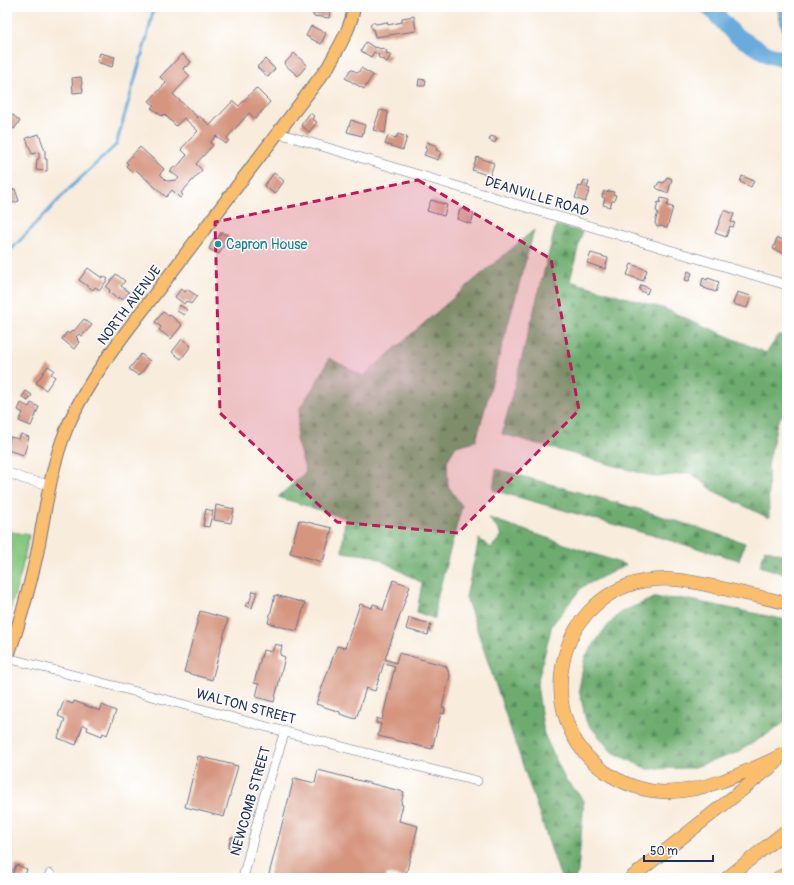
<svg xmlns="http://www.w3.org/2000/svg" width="794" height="885" font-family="Pangolin,sans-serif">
  <defs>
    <pattern id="forest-firs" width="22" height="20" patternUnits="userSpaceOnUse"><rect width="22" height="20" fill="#6dac6e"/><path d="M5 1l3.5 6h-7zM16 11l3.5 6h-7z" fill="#598c5e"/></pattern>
    <pattern id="water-rules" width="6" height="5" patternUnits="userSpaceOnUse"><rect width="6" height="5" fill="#67abdc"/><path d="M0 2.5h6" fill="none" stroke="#548cb6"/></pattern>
  </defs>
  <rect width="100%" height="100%" fill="#fff"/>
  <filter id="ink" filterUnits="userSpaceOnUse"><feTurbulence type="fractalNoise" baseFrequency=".025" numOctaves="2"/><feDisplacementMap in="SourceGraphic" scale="8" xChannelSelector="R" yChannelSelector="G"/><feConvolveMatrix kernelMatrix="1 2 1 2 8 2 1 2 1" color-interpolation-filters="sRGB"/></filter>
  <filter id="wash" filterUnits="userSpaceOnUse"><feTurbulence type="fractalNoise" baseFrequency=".012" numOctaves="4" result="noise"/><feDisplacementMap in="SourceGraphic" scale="16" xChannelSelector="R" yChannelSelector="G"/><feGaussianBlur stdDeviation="0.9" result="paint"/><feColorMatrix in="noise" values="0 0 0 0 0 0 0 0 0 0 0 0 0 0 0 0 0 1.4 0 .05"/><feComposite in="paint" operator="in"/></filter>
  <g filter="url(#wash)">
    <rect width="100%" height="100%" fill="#f8ecdc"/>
    <path fill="url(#forest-firs)" stroke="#446e66" d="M556 225 582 232 570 281 665 309 766 353 779 335 787 338V408L777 423 768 465 769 518 714 491 691 473 655 477 502 434Z
      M534 230 476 441 456 446 447 461 448 486 462 506 437 598 435 619 417 612 422 583 373 556 342 552 345 518 278 497 306 472 296 439 300 408 322 373 329 358 363 376 466 287Z
      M496 469 642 510 745 543 739 560 493 490Z
      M489 518 626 565 582 587 552 625 537 684 544 734 565 779 584 800 578 872 575 878H561L466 597 479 539 491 548 502 535Z
      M765 549 787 556V575L760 566Z
      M654 598 685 599 787 620V720L776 729 736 753 692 768 647 769 611 751 586 721 579 689 585 657 604 630 621 612Z"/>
    <path fill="#87c77f" stroke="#517b6e" d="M7 531 29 535 21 573 7 621Z"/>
    <path fill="url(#water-rules)" stroke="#416d9d" d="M777 7H787V49Z"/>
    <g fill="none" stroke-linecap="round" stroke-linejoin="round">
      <path stroke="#67abdc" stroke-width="3" d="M7 254 70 188 116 145 147 37 154 7"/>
      <path stroke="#67abdc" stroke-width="17" d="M709 7 735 35 769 55 787 60"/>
    </g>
    <g id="blocks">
      <path fill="#d5957f" d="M310 7H331L329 18 313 16V11L309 10Z
        M414 16 416 31 375 37 373 29 370 26 373 22 376 24 387 22 388 25 402 22V18Z
        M311 26 326 33 321 44 306 36Z
        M366 42 375 48 376 47 381 49 382 48 387 51 386 53 391 55 387 62 378 57 379 55 374 52 371 57 361 51Z
        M100 53 115 57 112 67 97 62Z
        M294 53 307 65 298 76 284 64Z
        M182 54 191 62 187 67 185 66 183 69 190 76 173 94 198 118 199 116 210 125 233 101 239 106 256 88 270 102 255 119 249 113 227 138 229 140 226 144 216 136 210 143 213 145 196 164 202 170 181 193 183 195 180 198 172 190 166 197 136 170 133 173 126 166 128 164 126 162 140 147 164 169 160 174 167 181 177 180 179 178 170 171 174 167 176 168 187 155 181 149 198 131 184 118 176 126 164 114 162 116 151 108 154 105 149 101 166 83 160 77Z
        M265 59 275 69 268 77 257 67Z
        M361 68 373 75 364 89 345 78 351 69 358 73Z
        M81 77 83 92 73 93 72 78Z
        M419 79 426 80 425 86H418Z
        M380 110 388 112 385 133 373 130Z
        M310 113 314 116 312 119 317 122 309 132 301 125Z
        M7 114 11 117 13 115 20 121 14 129 7 123Z
        M351 120 365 125 362 136 347 132Z
        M39 134 45 151V159H47V171L36 170 37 159H39V152L32 154 26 138Z
        M398 134 407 137 403 150 385 144 388 136 396 138Z
        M491 136 497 138 495 143 489 140Z
        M427 142 437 146 436 150 441 152 438 160 424 155 427 149 425 148Z
        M477 157 494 163 490 176 472 170Z
        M274 173 284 181 275 194 264 186Z
        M742 176 754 181 751 187 740 182Z
        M667 177 672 179 668 193 658 189 656 187 659 182 664 183Z
        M584 180 589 182 587 188 590 189 585 202 575 198 579 186 582 187Z
        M15 189 19 201 7 205V192Z
        M604 191 607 193 608 191 614 192 613 194 616 195 614 201H612L610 207 603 205 605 198 602 197Z
        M661 198 669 200 667 206 673 207 667 228 661 226 657 227 655 223 658 212 656 211 658 202 660 203Z
        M431 200 447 205 444 216 427 211Z
        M460 209 474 213 471 224 457 219Z
        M724 210 734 214 731 222 735 223 733 227 730 226 726 237 715 233Z
        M221 232 229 236 219 254 209 249 214 238 217 240Z
        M777 238 787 241V255L773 249Z
        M591 253 608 258 605 269 587 263Z
        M631 264 647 270 643 281 627 275Z
        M88 268 102 278 103 276 108 279 100 290 95 287 93 290 79 280Z
        M688 271 692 273 689 281 685 280Z
        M116 274 125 281 121 286 129 292 122 300 118 297 117 299 109 292 110 290 106 287Z
        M703 278 707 280 708 278 719 282 716 292 704 288V287L701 286Z
        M641 285 649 288 647 294 639 290Z
        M181 289 185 292 187 289 197 296 191 304 186 301 184 304 175 297Z
        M737 292 751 296 747 308 733 304Z
        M180 305 187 310 184 315 177 311Z
        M163 312 169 316 170 315 182 325 171 339 159 330 161 327 155 322Z
        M84 319 92 325 82 336 79 334 76 337 78 339 77 340 79 342 74 349 62 339 67 332 69 334 73 330 74 331Z
        M182 339 191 346 181 359 172 352Z
        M141 354 150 361 139 376 129 369Z
        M48 366 54 370 51 374 55 377 46 390 36 383Z
        M26 391 32 395 28 401 22 397Z
        M21 403 29 407 31 403 39 407 31 426 19 421 23 413 18 410Z
        M21 434 29 437 24 455 7 450 10 437 19 439Z
        M216 505 234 509 231 523 214 520Z
        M206 509 213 511 209 527 203 526Z
        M299 520 332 528 323 562 290 553Z
        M393 580 410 586 385 659 396 663 399 653 446 666 450 676 442 707 445 708 444 714 441 713 432 749 378 736 381 724 376 723 377 718 382 720 395 666 384 663 375 691 366 688 356 719 340 714V712L316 704 337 646 345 648 360 604 372 608 373 604 379 606 378 608 383 610Z
        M253 591 257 592 252 608 245 606 247 602 249 603Z
        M275 595 305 603 297 631 268 623Z
        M200 611 228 619 212 680 184 672Z
        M409 618 431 624 428 635 406 629Z
        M275 644 282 646 280 655 285 657 274 702 256 697 259 684 254 683 263 650 272 652Z
        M64 701 73 704 74 701 100 711 102 705 116 711 107 735 103 733 102 736 87 730 88 727 83 725 76 745 58 738 65 719 58 716Z
        M198 756 238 766 224 817 185 807Z
        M318 770 404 792 401 804 403 805 399 821 418 826 405 878 387 874 386 878H268L294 778 315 783Z
        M231 837 239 839 237 851 228 848Z
        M16 865 27 869 24 878H11Z"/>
    </g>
  </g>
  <g filter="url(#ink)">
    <use href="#blocks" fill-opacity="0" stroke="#68718a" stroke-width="1"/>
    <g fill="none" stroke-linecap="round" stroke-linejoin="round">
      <g stroke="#68718a" stroke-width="10">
        <path id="minor" d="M278 133 787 285
          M7 472 24 479 50 485
          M7 658C164 698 320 743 477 781
          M48 878 50 874
          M243 878 263 800 285 731"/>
      </g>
      <g stroke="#68718a" stroke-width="14">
        <path id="major" d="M7 659C19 625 29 590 37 554 45 513 50 470 66 430 81 394 103 363 126 332L328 67C338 48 351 29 354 7"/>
      </g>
      <g stroke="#68718a" stroke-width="14">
        <path id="highway" d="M787 603C766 598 746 594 725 589 698 583 672 576 644 581 554 599 531 719 604 771 622 784 645 792 667 792 710 791 749 770 787 753
          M631 878 776 763
          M727 878 787 830
          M778 878 787 873"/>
      </g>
      <use href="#minor" stroke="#fff" stroke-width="9"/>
      <use href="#major" stroke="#fabe6d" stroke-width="12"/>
      <use href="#highway" stroke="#fabe6d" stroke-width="13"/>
    </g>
  </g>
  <path fill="#c2185b" fill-opacity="0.2" stroke="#c2185b" stroke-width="3" stroke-dasharray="8 5" stroke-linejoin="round" d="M418 180 551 259 579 410 458 533 337 522 220 413 215 222Z"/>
  <circle fill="#0f9aa8" stroke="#fff" stroke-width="1.5" cx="218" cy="244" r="4"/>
  <g text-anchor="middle" stroke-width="3" stroke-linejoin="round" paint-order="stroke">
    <g font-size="14" fill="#1b2f5e" stroke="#fff">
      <text transform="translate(537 196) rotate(17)" y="5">DEANVILLE ROAD</text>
      <text transform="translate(129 305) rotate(-53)" y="5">NORTH AVENUE</text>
      <text transform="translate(246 706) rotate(15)" y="5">WALTON STREET</text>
      <text transform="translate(250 801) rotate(-74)" y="5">NEWCOMB STREET</text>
    </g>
    <g font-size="14" fill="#0d838f" stroke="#fff" text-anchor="start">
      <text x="226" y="249">Capron House</text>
    </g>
  </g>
  <rect width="794" height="885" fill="none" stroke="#fff" stroke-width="24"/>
  <path d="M644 855v6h69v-6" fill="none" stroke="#1b2f5e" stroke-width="2"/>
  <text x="650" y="855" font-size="12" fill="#1b2f5e" stroke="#ffffff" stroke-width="3" paint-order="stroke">50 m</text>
</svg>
